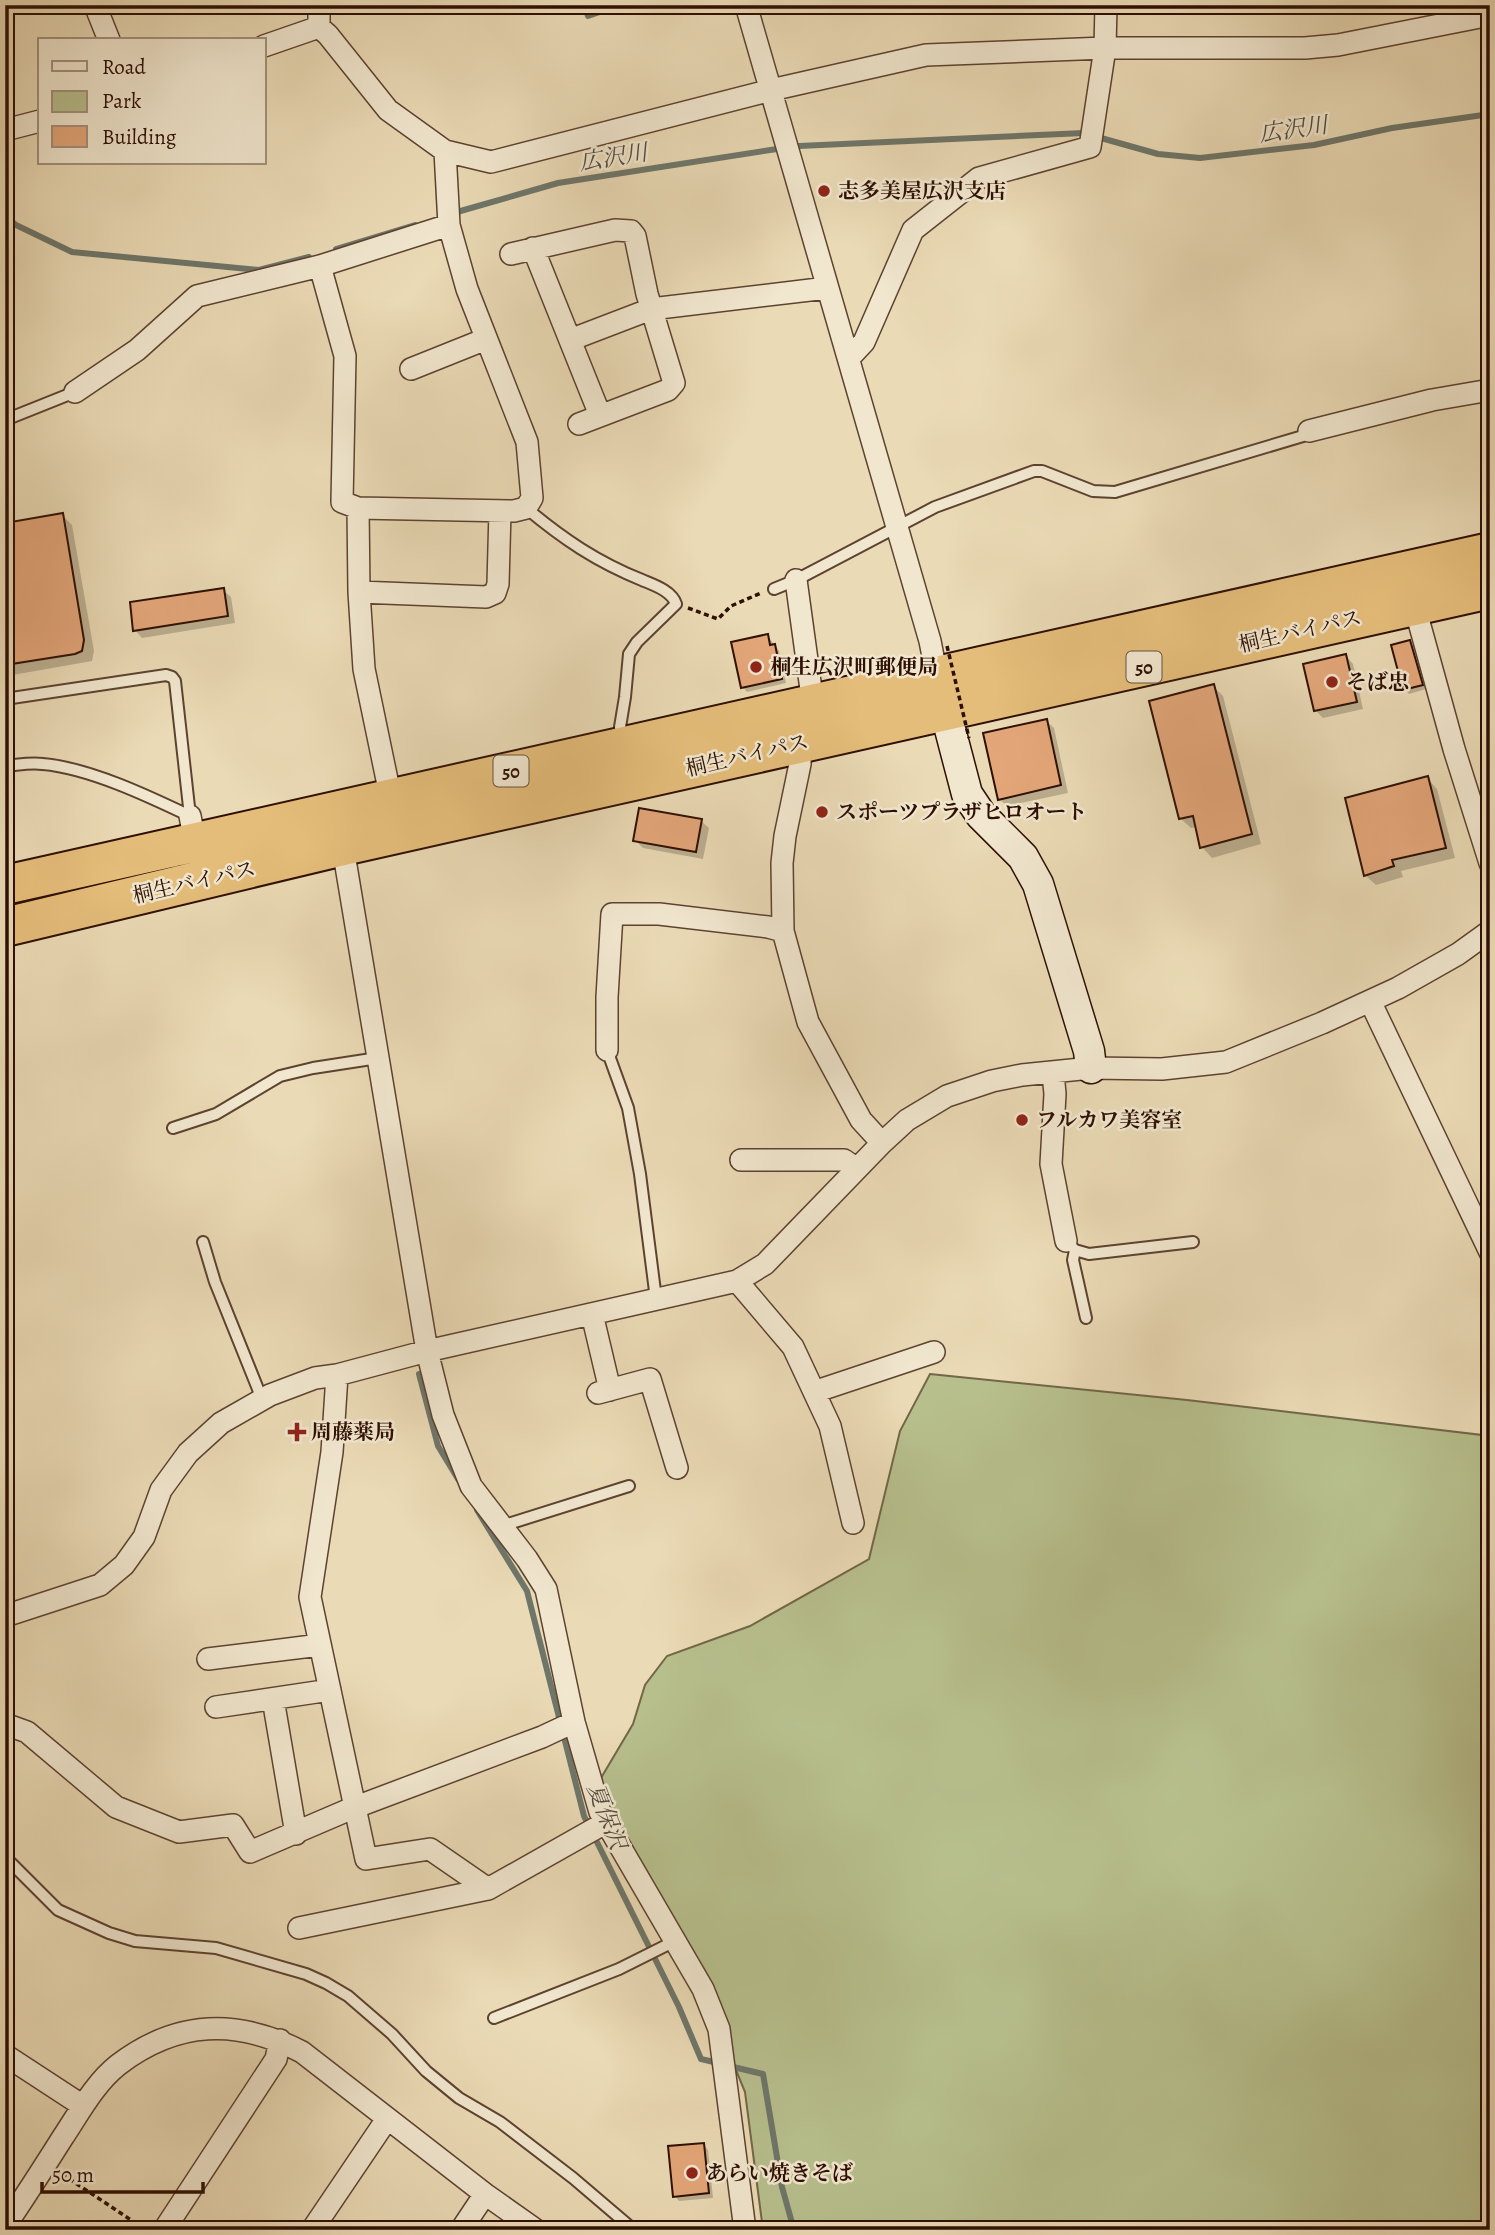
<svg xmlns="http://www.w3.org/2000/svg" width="1495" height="2235" font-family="Alegreya,'Noto Serif JP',serif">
  <rect width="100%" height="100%" fill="#eadab5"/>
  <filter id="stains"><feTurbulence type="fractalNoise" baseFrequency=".00286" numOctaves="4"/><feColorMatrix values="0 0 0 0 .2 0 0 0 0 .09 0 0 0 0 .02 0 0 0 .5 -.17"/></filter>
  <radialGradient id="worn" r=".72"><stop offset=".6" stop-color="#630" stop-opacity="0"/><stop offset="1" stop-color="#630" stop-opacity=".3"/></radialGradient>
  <path fill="#b7bf8d" stroke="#726748" stroke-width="2" d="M930 1374 1187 1400 1490 1436V2230H763L745 2092 703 1989 608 1811 601 1778 633 1724 645 1685 667 1656 750 1626 869 1559 900 1431Z"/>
  <path fill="#0003" d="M62 515 72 525 94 651 92 661 7 676 5 674V524Z
    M223 590 231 597 235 623 142 638 135 630Z
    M767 635 779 651 786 683 747 692 743 687Z
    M1410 642 1414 646 1426 689 1409 694 1405 689Z
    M1346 656 1353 664 1363 709 1323 718 1315 710Z
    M1213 686 1223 696 1261 844 1212 858 1202 847 1197 827 1191 828 1180 818Z
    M1046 721 1054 728 1068 793 1007 806 999 799Z
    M1427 778 1437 789 1455 858 1401 871 1403 877 1376 885 1365 875Z
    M701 821 709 828 703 859 643 848 635 840Z
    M704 2145 708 2150 713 2198 679 2201 675 2196Z"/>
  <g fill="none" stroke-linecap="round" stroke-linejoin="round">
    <path stroke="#6e766a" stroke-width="6" d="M584 5 588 16 620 5
      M5 12 33 5
      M1101 138 1158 154 1200 158 1314 145 1392 128 1490 114
      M799 146 1084 133
      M457 212 558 183 777 149
      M5 216 16 225 72 252 259 270 309 257
      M336 249 415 225
      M419 1374 438 1446 458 1479
      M477 1510 527 1591 584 1816 679 2007 701 2059 718 2063
      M729 2066 763 2074 782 2187 794 2230"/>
  </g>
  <path fill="#e3a679" stroke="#2e0f03" stroke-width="2" d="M63 513 84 640 82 651 75 654 5 665V523Z
    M224 588 228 616 133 631 130 602Z
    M768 634 770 645 775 644 782 679 741 688 731 642Z
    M1410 640 1423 685 1403 690 1391 645Z
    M1346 654 1357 702 1314 711 1303 664Z
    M1214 684 1252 834 1200 848 1193 816 1179 819 1149 701Z
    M1047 719 1061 785 998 800 983 733Z
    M1428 776 1446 848 1392 860 1394 866 1364 876 1345 798Z
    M639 808 702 819 696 852 633 841Z
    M704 2143 709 2193 673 2197 668 2146Z"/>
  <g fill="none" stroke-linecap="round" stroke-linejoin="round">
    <g stroke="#5d4230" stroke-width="14">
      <path id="lane" d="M5 420 75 392
        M526 508C563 539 597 562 642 580 654 585 672 591 676 604L637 642 629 654 625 697 620 727 622 740
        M774 589 796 580 935 507 1034 471H1042L1093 491 1115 492 1303 436 1309 431
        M5 699 166 675 172 677 175 681 190 816
        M5 766C18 765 30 762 43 764 89 768 148 796 190 816
        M607 1050 628 1108 640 1174 656 1299
        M173 1128 216 1114 280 1076 313 1068 378 1058
        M1066 1241 1075 1250 1089 1254 1193 1242
        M203 1242 215 1282 262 1399
        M1075 1250 1073 1260 1086 1318
        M502 1526 629 1486
        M5 1857 58 1910 109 1933 135 1941 216 1948 306 1974 326 1983 348 1996 392 2034 426 2071 459 2098 500 2122 573 2178 634 2230
        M494 2018 619 1969 675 1941"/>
    </g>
    <g stroke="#5d4230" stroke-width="24">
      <path id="street" d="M95 5 109 40
        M746 5 930 641 937 677
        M319 27 328 35 388 110 445 151 491 162 771 90 926 55 1105 48H1305L1338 45 1490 15
        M319 27V5
        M264 46 319 27
        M5 130 40 121
        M533 248 600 415
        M511 254 615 230 631 231 635 236 647 294 674 383 668 390 579 424
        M320 266 345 356 342 502 358 508 514 511 526 508 532 498 527 442 467 289 449 225 445 151
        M570 340 651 309 827 288
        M849 358 864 342 913 230 979 178 1090 147 1105 48 1106 5
        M411 369 486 339
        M75 392 137 350 197 296 320 266 449 225
        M1309 431 1432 400 1490 390
        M358 508 359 592 364 669 391 799
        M796 580 813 704
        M359 592 486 597 495 593 498 584 500 511
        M1412 597 1454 749 1490 863
        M801 743 800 764 785 836 782 863 783 931 808 1022 861 1120 882 1143
        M190 816 195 842
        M341 836 427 1351 443 1415 471 1486 527 1559 546 1589 574 1722 600 1812 703 1989 719 2029 745 2230
        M1370 1001 1490 1252
        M607 1050V997L612 914H659L768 927 783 931
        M1053 1073 1055 1094 1051 1164 1066 1241
        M741 1160H844L857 1169
        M737 1281 793 1347 830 1426 853 1523
        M592 1314 610 1390
        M337 1375 332 1452 310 1597 366 1859 430 1849 488 1889 605 1823
        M814 1392 934 1352
        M598 1393 650 1379 677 1468
        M5 1616 100 1585 124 1565 144 1537 161 1490 188 1453 221 1423 270 1395 315 1378 337 1375 427 1351 737 1281 765 1264 882 1143 907 1120 947 1096 992 1081 1022 1075 1091 1068 1162 1069 1226 1062 1322 1023 1398 988 1458 954 1490 931
        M208 1659 320 1645
        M273 1699 296 1834
        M216 1707 330 1690
        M5 1724 27 1732 116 1807 179 1832 233 1825 250 1852 348 1810 542 1737 574 1722
        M299 1928 488 1889
        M5 2055 83 2106
        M5 2226C25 2197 44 2167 63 2137 79 2113 95 2083 118 2065 177 2020 237 2018 302 2052L485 2194 536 2230
        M164 2230 276 2059 280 2040
        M312 2230 387 2119
        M461 2230 485 2194"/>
    </g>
    <g stroke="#2e0f03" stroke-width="33">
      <path id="secondary" d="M940 691 967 794 981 815 1023 857 1038 884 1089 1051 1091 1068"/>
    </g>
    <g stroke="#2e0f03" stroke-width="42">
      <path id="highway" d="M5 885 1490 552
        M5 927 343 846 1490 589"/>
    </g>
    <path stroke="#2e0f03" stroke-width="3.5" stroke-dasharray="5 3.5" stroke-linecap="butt" d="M688 608 718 619 731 606 761 593
      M62 2174 143 2228"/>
    <use href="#lane" stroke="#f1e7cf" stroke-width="10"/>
    <use href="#street" stroke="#f1e7cf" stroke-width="21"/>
    <use href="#secondary" stroke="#f1e7cf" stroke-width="30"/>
    <use href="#highway" stroke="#e5bd7a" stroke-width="38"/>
    <path stroke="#2e0f03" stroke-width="3.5" stroke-dasharray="5 3.5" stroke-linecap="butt" d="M947 646 969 738"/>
  </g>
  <g fill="#8f2418" stroke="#f1e7cf" stroke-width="2.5">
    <circle cx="824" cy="191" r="7"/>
    <circle cx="756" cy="667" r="7"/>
    <circle cx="1332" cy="682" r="7"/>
    <circle cx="822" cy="812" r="7"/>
    <circle cx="1022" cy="1120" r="7"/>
    <path d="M293.5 1421.5h7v7h7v7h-7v7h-7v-7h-7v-7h7z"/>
    <circle cx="692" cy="2173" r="7"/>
  </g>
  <g text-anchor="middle" stroke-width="5" stroke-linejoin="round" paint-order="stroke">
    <g fill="#f1e7cf" stroke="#685040" stroke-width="2">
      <rect x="1126.5" y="651.5" width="35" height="31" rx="5"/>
      <rect x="493.5" y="755.5" width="35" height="31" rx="5"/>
    </g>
    <g font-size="19" font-weight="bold" fill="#2e0f03">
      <text x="1144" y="674">50</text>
      <text x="511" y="778">50</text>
    </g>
    <g font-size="21" font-weight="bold" fill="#2e0f03" stroke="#f1e7cf" text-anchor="start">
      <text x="838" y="198">志多美屋広沢支店</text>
      <text x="770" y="674">桐生広沢町郵便局</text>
      <text x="1346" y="689">そば忠</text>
      <text x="836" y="819">スポーツプラザヒロオート</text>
      <text x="1036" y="1127">フルカワ美容室</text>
      <text x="311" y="1439">周藤薬局</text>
      <text x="706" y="2180">あらい焼きそば</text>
    </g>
    <g font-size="21" fill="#2e0f03" stroke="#f1e7cf">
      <text transform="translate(1300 631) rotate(-13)" y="7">桐生バイパス</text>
      <text transform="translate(747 755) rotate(-13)" y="7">桐生バイパス</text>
      <text transform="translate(194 882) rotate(-13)" y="7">桐生バイパス</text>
    </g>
    <g font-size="23" font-style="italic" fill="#534b3f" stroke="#f1e7cf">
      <text transform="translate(1293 129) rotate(-8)" y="8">広沢川</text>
      <text transform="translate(613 157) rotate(-9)" y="8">広沢川</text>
      <text transform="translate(607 1816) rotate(69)" y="8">夏保沢</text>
    </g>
  </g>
  <rect width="1495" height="2235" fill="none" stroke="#eadab5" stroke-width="28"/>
  <rect x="7" y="7" width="1481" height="2221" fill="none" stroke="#2e0f03" stroke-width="3.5"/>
  <rect x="14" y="14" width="1467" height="2207" fill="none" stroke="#2e0f03" stroke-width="2"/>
  <rect x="38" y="38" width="228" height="126" fill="#f1e7cf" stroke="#a3917d" stroke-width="2"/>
  <rect x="52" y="61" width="35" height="10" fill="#f1e7cf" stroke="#a3917d" stroke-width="2"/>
  <text x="102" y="74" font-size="21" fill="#2e0f03">Road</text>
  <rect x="52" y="91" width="35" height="21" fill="#b7bf8d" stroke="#a3917d" stroke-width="2"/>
  <text x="102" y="108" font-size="21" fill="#2e0f03">Park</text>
  <rect x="52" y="126" width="35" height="21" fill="#e3a679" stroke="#a3917d" stroke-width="2"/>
  <text x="102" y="144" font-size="21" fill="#2e0f03">Building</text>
  <path d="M42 2182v10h161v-10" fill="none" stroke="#2e0f03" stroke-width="3.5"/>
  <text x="52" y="2182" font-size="21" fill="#2e0f03" stroke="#f1e7cf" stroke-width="5" paint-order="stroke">50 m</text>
  <rect width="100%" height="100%" filter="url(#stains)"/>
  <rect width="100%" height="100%" fill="url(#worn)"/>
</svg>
